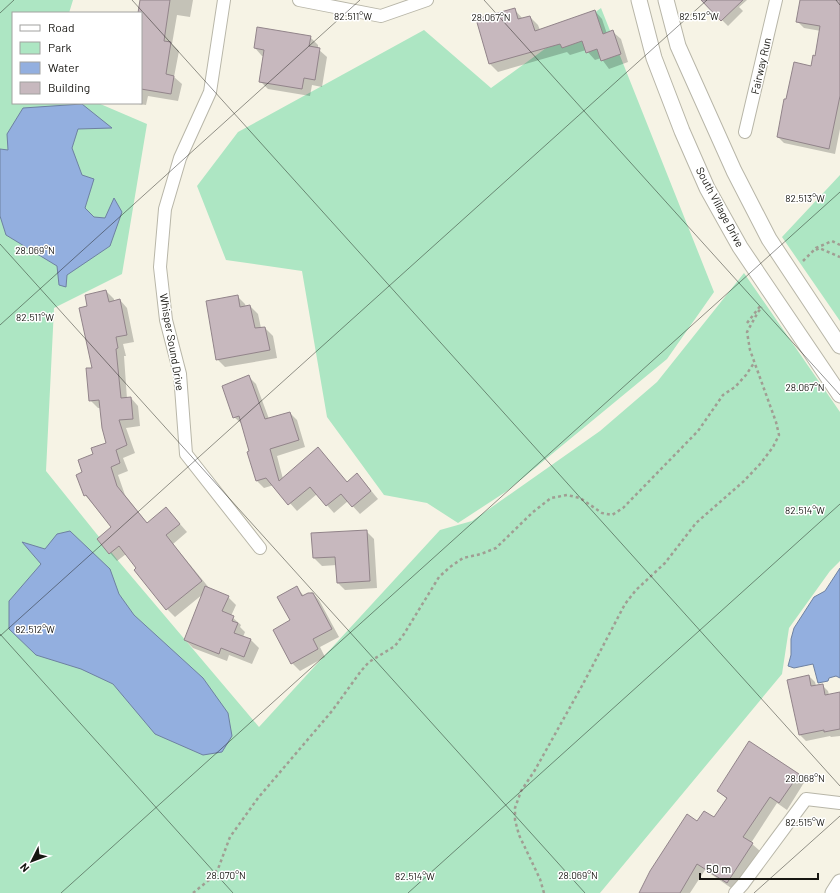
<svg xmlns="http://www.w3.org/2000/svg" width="840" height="893" font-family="Barlow,sans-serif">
  <rect width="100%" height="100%" fill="#f6f3e5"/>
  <path fill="#ade6c3" d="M0 0H73L69 13H13V103H98L147 124 122 274 54 308 46 471 120 563 259 727 440 530 472 521 600 431 657 382 744 273 840 412V561L830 571 789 628 782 674 600 893H0Z
    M601 8 714 292 667 359 507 491 458 523 427 503 384 495 327 417 302 271 226 260 197 186 238 132 424 30 491 88Z
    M840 175V321L782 237Z"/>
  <path fill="#93afdf" stroke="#6e81a1" d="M82 104 112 128 78 129 72 148 82 175 94 179 85 208 94 217 105 218 114 198 122 212 110 246 67 275 66 287 59 285 57 266 6 235 0 216V149L8 150 7 134 23 108Z
    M70 531 110 569 119 594 134 615 203 678 228 713 232 736 222 752 203 755 155 734 113 684 81 669 36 655 9 629V601L41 564 22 542 45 549 57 534Z
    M840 568V678L836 676 829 678 828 681 818 683 813 664 794 668 788 666 791 655V639L794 628 814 597 825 591Z"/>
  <path fill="#0003" d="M141 0H193L190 17 177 15 172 44 179 51 174 77 182 84 178 101 148 96 146 105 131 103H141V13H139Z
    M712 0H747L739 7 743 11 728 26 707 5Z
    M802 0H840V129L835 154 784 143 778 137 816 57 821 31 804 28 797 21Z
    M514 9 523 19 530 17 538 25 540 30 595 11 602 19 607 34 613 32 621 39 628 62 609 69 601 58 595 60 586 50 570 55 567 52 498 72 490 64 477 19Z
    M310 37 318 45V49L327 57 322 87 312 85 310 96 268 89 260 81 264 56H262L255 48Z
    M106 291 114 299V301L120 300 127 308 134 342 123 344 126 356H124L127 399 131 398 138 406 140 426 126 428 135 453 123 458 128 471 118 475 125 495 147 523 166 508 187 532 173 544 210 589 228 597 236 605 231 616 241 625 240 627 245 632 243 637 251 640 259 648 252 664 229 655 227 661 193 648 185 640 203 594 175 617 167 609 126 554 117 561 98 539 112 527 85 495 84 473 94 455 108 443 101 408H98L90 400 93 368 88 307Z
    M237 296 245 304 246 307 250 306 258 314 261 328H265L273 336 277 358 225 367 217 359Z
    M249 377 256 384 269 419 290 413 297 420 305 447 277 456 283 479 347 483 364 482 378 499 360 514 348 501 334 513 317 494 297 511 274 485 264 488 257 481 251 452 242 424 234 417Z
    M366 531 374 539 377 588 345 590 338 583 337 565 322 566 314 558 313 534Z
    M297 588 304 596 312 592 319 600 339 637 320 647 325 657 300 671 292 663 291 621Z
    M809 676 815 682 816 686 822 685 828 691 829 695 840 693V736L831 737 830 736 806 741 800 735Z
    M798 774 805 781 787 810 777 803 751 843 760 851 734 890 705 870 690 893H640L697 822 714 819 727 799 718 791Z"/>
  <path fill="#c7b8be" stroke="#92848a" d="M140 0H170L164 41 171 42 166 74 174 76 171 94 141 89V13H138Z
    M701 0H743L721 21Z
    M800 0H840V96L829 149 777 137 784 99H786L794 62 811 66 813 55 815 56 820 26 796 22Z
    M515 8 518 19 530 16 535 31 595 10 603 34 613 30 621 54 601 61 597 49 586 53 582 41 562 48 560 44 489 64 476 19Z
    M257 27 311 36 309 46 320 48 315 80 304 78 302 89 259 82 264 50 254 48Z
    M106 290 109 302 120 299 127 335 116 337 118 348 116 349 121 398 131 397 133 419 119 420 127 445 116 450 120 463 111 467 117 486 147 523 166 507 180 524 166 535 202 581 166 610 134 570 136 568 119 546 109 554 97 539 111 527 86 495 84 496 76 475 82 472 78 460 93 454 91 448 106 443 102 428 99 400 89 401 86 368H92L79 308 87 306 85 295Z
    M238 295 240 307 250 305 255 328 265 327 270 350 216 360 206 301Z
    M249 375 265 419 290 412 299 440 270 449 279 481 318 447 347 482 357 473 371 491 352 507 341 494 326 506 310 487 288 505 266 478 256 481 247 452 249 451 239 416 233 418 222 386Z
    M367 530 370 581 337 583 335 557 313 558 311 533Z
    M205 586 229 596 222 611 234 616 232 621 238 623 234 633 251 639 244 657 221 648 219 654 184 640Z
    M297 586 302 596 308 593H313L332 629 313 639 318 649 291 664 273 630 290 620 277 597Z
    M809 675 811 686 823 684 825 695 840 692V729L824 732V730L799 735 787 680Z
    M749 741 799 774 779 803 770 797 743 837 753 843 727 883 697 864 680 893H639L650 871 687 814 697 821 704 811 714 817 727 798 717 791Z"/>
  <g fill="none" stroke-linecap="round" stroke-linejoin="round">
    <g stroke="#b8b6a8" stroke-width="14">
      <path id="minor" d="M224 0 210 92 180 158 165 209 160 267 166 320 180 374 186 454 260 548
        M299 0 381 16 427 0
        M745 132 776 0
        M735 893 743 884 806 799 840 803"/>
    </g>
    <g stroke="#b8b6a8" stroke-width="17">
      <path id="tertiary" d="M639 0 654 58 682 131 707 188 740 247 840 395
        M666 0 678 46 734 171 769 239 840 346
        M833 893 840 882"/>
    </g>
    <path stroke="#a09e93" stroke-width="2.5" stroke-dasharray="3 3" stroke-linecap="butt" d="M816 250 819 248 840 257
      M803 261 816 248 832 241 840 245
      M747 323 761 305
      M193 893 209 880 218 869 230 837 258 798 332 711 361 671 369 662 395 646 404 634 439 577 450 567 463 558 481 554 496 548 533 512 551 498 567 495 580 498 602 513 612 515 623 508 698 431 723 395 735 387 746 375 754 363
      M544 893 540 879 519 835 515 820V808L521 791 535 770 583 684 625 604 636 590 665 563 696 523 744 481 761 463 773 447 779 435 776 422 750 350 747 332 758 312 762 307"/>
    <use href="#minor" stroke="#fff" stroke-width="12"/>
    <use href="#tertiary" stroke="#fff" stroke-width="15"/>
  </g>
  <path fill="none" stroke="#171611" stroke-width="1" stroke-opacity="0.45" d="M132 0 840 786M484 0 840 395M836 0 840 5M0 13 14 0M0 244 585 893M0 325 360 0M0 634 233 893M0 636 707 0M61 893 840 192M408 893 840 504M754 893 840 816"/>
  <g text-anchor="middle" stroke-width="3" stroke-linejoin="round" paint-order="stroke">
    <g font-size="11" fill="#171611" stroke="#fff">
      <text transform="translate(761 66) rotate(-77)" y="4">Fairway Run</text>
      <text transform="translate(720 207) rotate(62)" y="4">South Village Drive</text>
      <text transform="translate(172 342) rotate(80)" y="4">Whisper Sound Drive</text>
    </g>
  </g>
  <g font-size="10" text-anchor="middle" fill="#171611" stroke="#fff" stroke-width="3" stroke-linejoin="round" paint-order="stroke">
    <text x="353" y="20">82.511°W</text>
    <text x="699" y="20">82.512°W</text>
    <text x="491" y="21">28.067°N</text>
    <text x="805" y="202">82.513°W</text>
    <text x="35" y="254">28.069°N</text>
    <text x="35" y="321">82.511°W</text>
    <text x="805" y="391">28.067°N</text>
    <text x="805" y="514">82.514°W</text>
    <text x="35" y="633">82.512°W</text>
    <text x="805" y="782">28.068°N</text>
    <text x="805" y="826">82.515°W</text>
    <text x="226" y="879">28.070°N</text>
    <text x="578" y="879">28.069°N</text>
    <text x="415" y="880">82.514°W</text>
  </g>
  <rect x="12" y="12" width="130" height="92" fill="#ffffff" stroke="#a2a2a0"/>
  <rect x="20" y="25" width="20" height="6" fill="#ffffff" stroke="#a2a2a0"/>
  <text x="48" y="32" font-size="12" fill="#171611">Road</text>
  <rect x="20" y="42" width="20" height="12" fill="#ade6c3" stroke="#a2a2a0"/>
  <text x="48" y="52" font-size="12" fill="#171611">Park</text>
  <rect x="20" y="62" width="20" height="12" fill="#93afdf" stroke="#a2a2a0"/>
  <text x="48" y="72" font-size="12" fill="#171611">Water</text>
  <rect x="20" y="82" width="20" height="12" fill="#c7b8be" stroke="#a2a2a0"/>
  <text x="48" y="92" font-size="12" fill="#171611">Building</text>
  <g transform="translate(32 861) rotate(228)" stroke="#ffffff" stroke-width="3" paint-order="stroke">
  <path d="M0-3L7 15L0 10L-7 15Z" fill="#171611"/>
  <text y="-6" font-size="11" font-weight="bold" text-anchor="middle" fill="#171611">N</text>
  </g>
  <path d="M700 873v6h118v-6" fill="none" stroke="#171611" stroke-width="2"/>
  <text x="706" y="873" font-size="12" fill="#171611" stroke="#ffffff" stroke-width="3" paint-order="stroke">50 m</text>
</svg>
